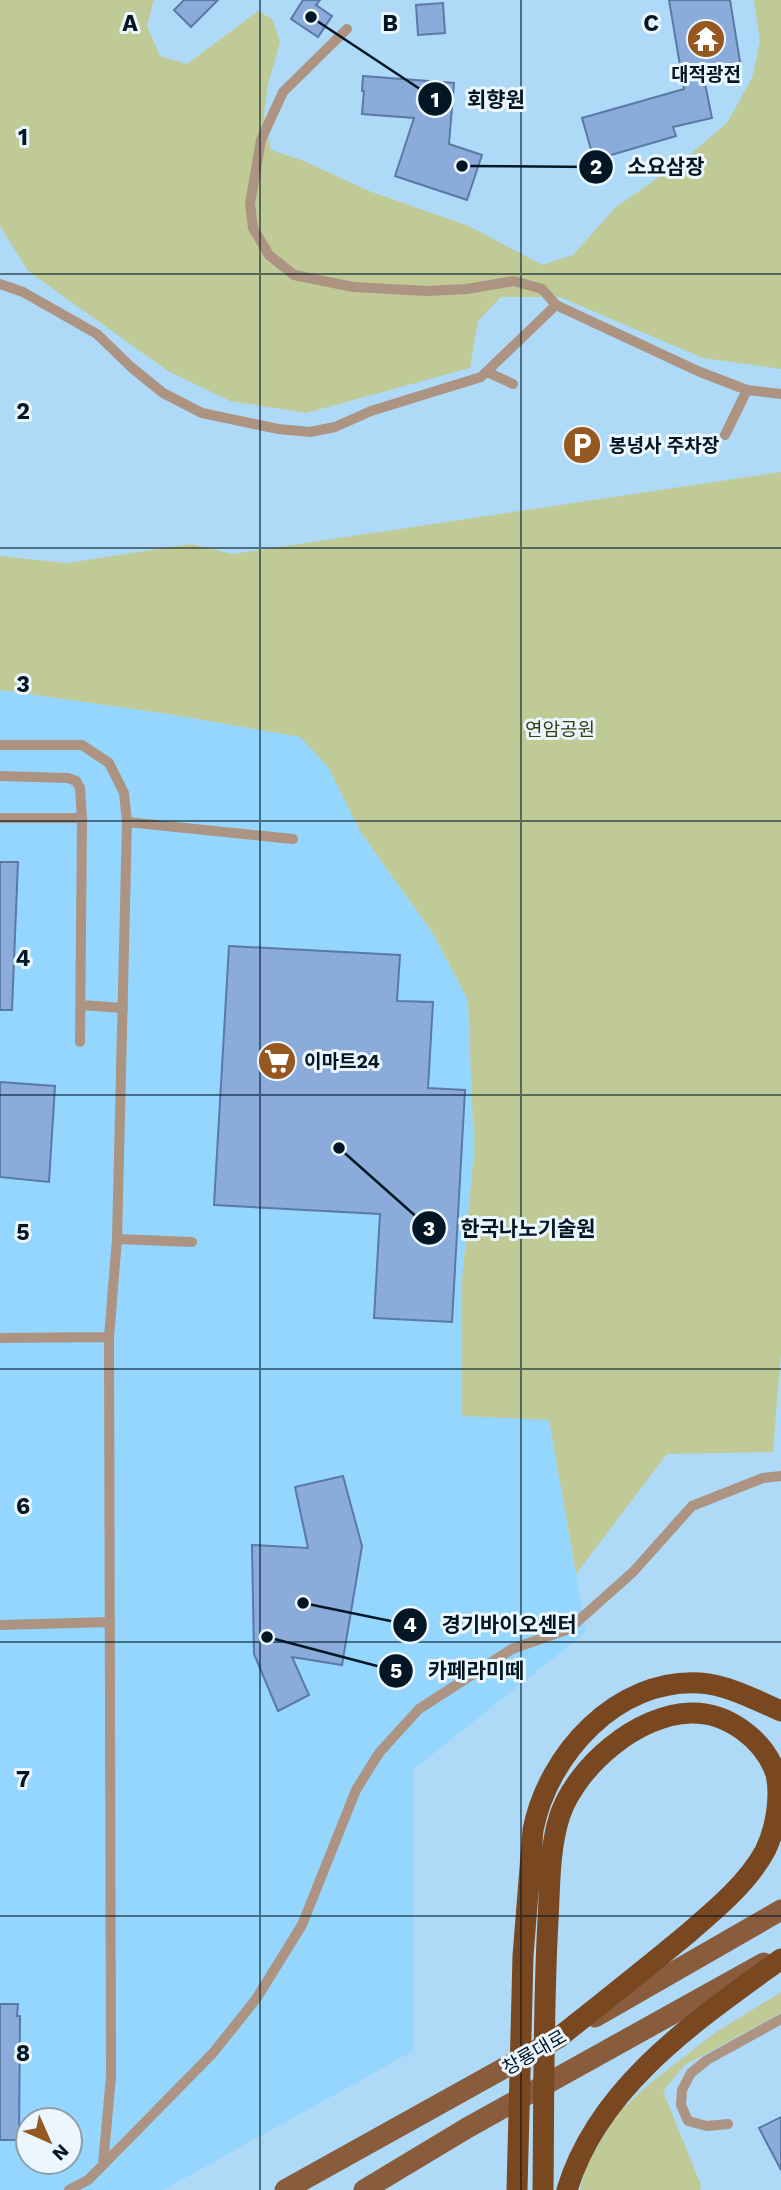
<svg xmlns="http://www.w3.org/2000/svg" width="781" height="2190" font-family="'Work Sans','Noto Sans KR',sans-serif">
  <rect width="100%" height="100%" fill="#aedaf7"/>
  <path fill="#95d6ff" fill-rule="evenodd" d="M0 690 168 714 300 737 328 767 361 833 432 932 468 1000 474 1151 462 1280V1416L549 1420 586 1632 414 1769 413 2051 163 2190H0ZM28 2120H70V2162H28Z"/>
  <path fill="#c0ca97" d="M0 0H155L153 3 147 26 160 56 187 64 258 11 272 19 280 42 268 84 264 114 271 150 304 161 369 191 469 226 542 265 573 255 615 208 687 157 727 123 752 78 760 41 754 0H781V369L703 358 560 297H501L478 321 470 368 306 413 230 401 168 371 28 271 0 226Z
    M781 472V1353L773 1452 667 1454 576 1574 549 1420 462 1416V1280L474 1151 468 1000 432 932 361 833 328 767 300 737 168 714 0 690V556L67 563 191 544 232 554Z
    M781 1992V2013L685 2065 663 2091 701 2185 700 2190H580L586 2167 615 2116 649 2084 716 2032Z"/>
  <path fill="#8bacdb" stroke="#5a79a5" stroke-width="2" d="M184 0H218L191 27 174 10Z
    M303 0H320L316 5 332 16 318 37 291 19Z
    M669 0H730L741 68 703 74 712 118 673 127 676 136 594 160 582 118 684 89Z
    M443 3 445 33 418 35 416 5Z
    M363 76 454 83 449 144 482 155 467 200 395 176 414 118 362 114 364 91H362Z
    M0 862H18L12 1010H0Z
    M229 946 400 955 397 1001 433 1002 428 1088 465 1090 452 1322 374 1318 380 1214 214 1205Z
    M0 1082 55 1086 49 1182 0 1177Z
    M343 1476 362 1546 342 1665 292 1657 309 1695 278 1711 254 1654 252 1545 308 1548 295 1487Z
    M0 2004H18L17 2016H20L19 2140H0Z
    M781 2117V2170L759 2128Z"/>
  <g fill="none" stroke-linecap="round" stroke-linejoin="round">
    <path stroke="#ac9382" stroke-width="10" d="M347 29 283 92 261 140 250 204 253 228 269 255 294 275 353 287 427 291 467 289 514 281 542 289 556 305 700 372 747 390 781 394
      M0 284 23 292 97 334 131 367 163 393 202 413 278 429 310 432 335 427 371 411 481 377 556 305
      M487 372 513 384
      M725 435 747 390
      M0 745H82L109 763 124 793 127 822 117 1239 109 1337 111 2076 103 2165 88 2180 69 2190
      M0 776 68 778 76 781 80 788 82 818 80 1042
      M0 818H82
      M127 822 293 839
      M81 1005 123 1008
      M117 1239 192 1242
      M0 1338 109 1337
      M0 1625 110 1622
      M728 2124 707 2126 688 2121 681 2105 682 2090 691 2073 707 2060 781 2019
      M103 2165 213 2053 256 1999 302 1925 356 1790 379 1753 419 1709 512 1649 569 1629 633 1572 692 1506 763 1478 781 1476"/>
    <path stroke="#885c3c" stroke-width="21" d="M595 2017 781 1910
      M285 2190 558 2038
      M364 2190 467 2128 764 1963"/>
    <path stroke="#7a4820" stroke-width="21" d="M517 2190 523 1956 533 1830C548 1754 617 1678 700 1683 728 1685 756 1700 781 1711
      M543 2190C544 2100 543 2010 548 1920 550 1885 549 1849 560 1815 577 1766 638 1714 691 1713 727 1712 764 1739 776 1774 781 1797 776 1829 765 1851 747 1884 714 1911 686 1935 644 1970 601 2004 558 2038
      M567 2190C598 2086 697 2020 781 1959"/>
  </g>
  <path fill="none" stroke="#021723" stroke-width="2" stroke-opacity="0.55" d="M260 0V2190M521 0V2190M0 274H781M0 548H781M0 821H781M0 1095H781M0 1369H781M0 1642H781M0 1916H781"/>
  <defs>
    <g id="temple-disc" transform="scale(2.0125)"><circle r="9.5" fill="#975721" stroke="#ebf6fe"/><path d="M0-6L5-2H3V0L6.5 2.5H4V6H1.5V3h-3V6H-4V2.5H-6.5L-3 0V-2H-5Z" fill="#fff"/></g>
    <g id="parking-disc" transform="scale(2.0125)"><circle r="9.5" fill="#975721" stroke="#ebf6fe"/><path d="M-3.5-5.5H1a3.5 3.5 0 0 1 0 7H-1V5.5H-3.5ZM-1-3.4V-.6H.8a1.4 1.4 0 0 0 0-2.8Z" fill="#fff"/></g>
    <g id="supermarket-disc" transform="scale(2.0125)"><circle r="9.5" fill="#975721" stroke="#ebf6fe"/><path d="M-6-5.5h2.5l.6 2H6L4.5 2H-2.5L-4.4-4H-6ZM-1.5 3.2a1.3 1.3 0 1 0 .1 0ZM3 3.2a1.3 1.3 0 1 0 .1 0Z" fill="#fff"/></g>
  </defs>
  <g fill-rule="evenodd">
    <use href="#temple-disc" x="706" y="39"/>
    <use href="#parking-disc" x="582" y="445"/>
    <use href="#supermarket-disc" x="277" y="1061"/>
  </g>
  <g text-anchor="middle" stroke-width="6" stroke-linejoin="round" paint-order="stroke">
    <g font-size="19" font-weight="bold" fill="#021723" stroke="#ebf6fe" text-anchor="start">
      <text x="706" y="81" text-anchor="middle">대적광전</text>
      <text x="609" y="452">봉녕사 주차장</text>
      <text x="304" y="1068">이마트24</text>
    </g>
    <g font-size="19" fill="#39400f" stroke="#ebf6fe">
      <text x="560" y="736">연암공원</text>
    </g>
    <g font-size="19" fill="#021723" stroke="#ebf6fe">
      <text transform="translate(534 2052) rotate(-30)" y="7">창룡대로</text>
    </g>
  </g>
  <g font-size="23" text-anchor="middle" font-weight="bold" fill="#021723" stroke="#ebf6fe" stroke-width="6" stroke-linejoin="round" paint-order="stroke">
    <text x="130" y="31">A</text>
    <text x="390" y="31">B</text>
    <text x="651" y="31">C</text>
    <text x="23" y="145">1</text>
    <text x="23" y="419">2</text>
    <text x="23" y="692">3</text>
    <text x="23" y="966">4</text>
    <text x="23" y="1240">5</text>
    <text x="23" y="1514">6</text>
    <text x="23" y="1787">7</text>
    <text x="23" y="2061">8</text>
  </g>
  <path fill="none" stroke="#021723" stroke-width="2.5" d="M311 17L435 99M462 166L596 167M339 1148L429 1228M303 1603L410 1625M267 1637L396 1671"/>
  <g fill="#021723" stroke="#ebf6fe" stroke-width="2.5">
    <circle cx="311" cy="17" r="7"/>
    <circle cx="462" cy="166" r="7"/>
    <circle cx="339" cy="1148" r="7"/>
    <circle cx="303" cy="1603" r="7"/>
    <circle cx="267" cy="1637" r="7"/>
    <circle cx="435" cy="99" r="18"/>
    <circle cx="596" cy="167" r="18"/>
    <circle cx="429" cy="1228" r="18"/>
    <circle cx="410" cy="1625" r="18"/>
    <circle cx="396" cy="1671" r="18"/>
  </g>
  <g font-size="21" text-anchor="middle" font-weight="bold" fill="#fff">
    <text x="435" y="107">1</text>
    <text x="596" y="174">2</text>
    <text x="429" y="1236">3</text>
    <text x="410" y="1632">4</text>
    <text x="396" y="1678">5</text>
  </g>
  <g font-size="21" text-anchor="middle" font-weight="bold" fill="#021723" stroke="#ebf6fe" stroke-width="6" stroke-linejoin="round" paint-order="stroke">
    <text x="496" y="107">회향원</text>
    <text x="666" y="174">소요삼장</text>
    <text x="528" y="1236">한국나노기술원</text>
    <text x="509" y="1632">경기바이오센터</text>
    <text x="476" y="1678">카페라미떼</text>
  </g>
  <g transform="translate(49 2141) rotate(135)"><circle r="33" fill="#ebf6fe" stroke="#8e9da6" stroke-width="2"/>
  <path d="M0-5L12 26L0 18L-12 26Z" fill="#975721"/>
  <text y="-10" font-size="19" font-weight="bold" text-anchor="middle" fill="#021723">N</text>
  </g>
</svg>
